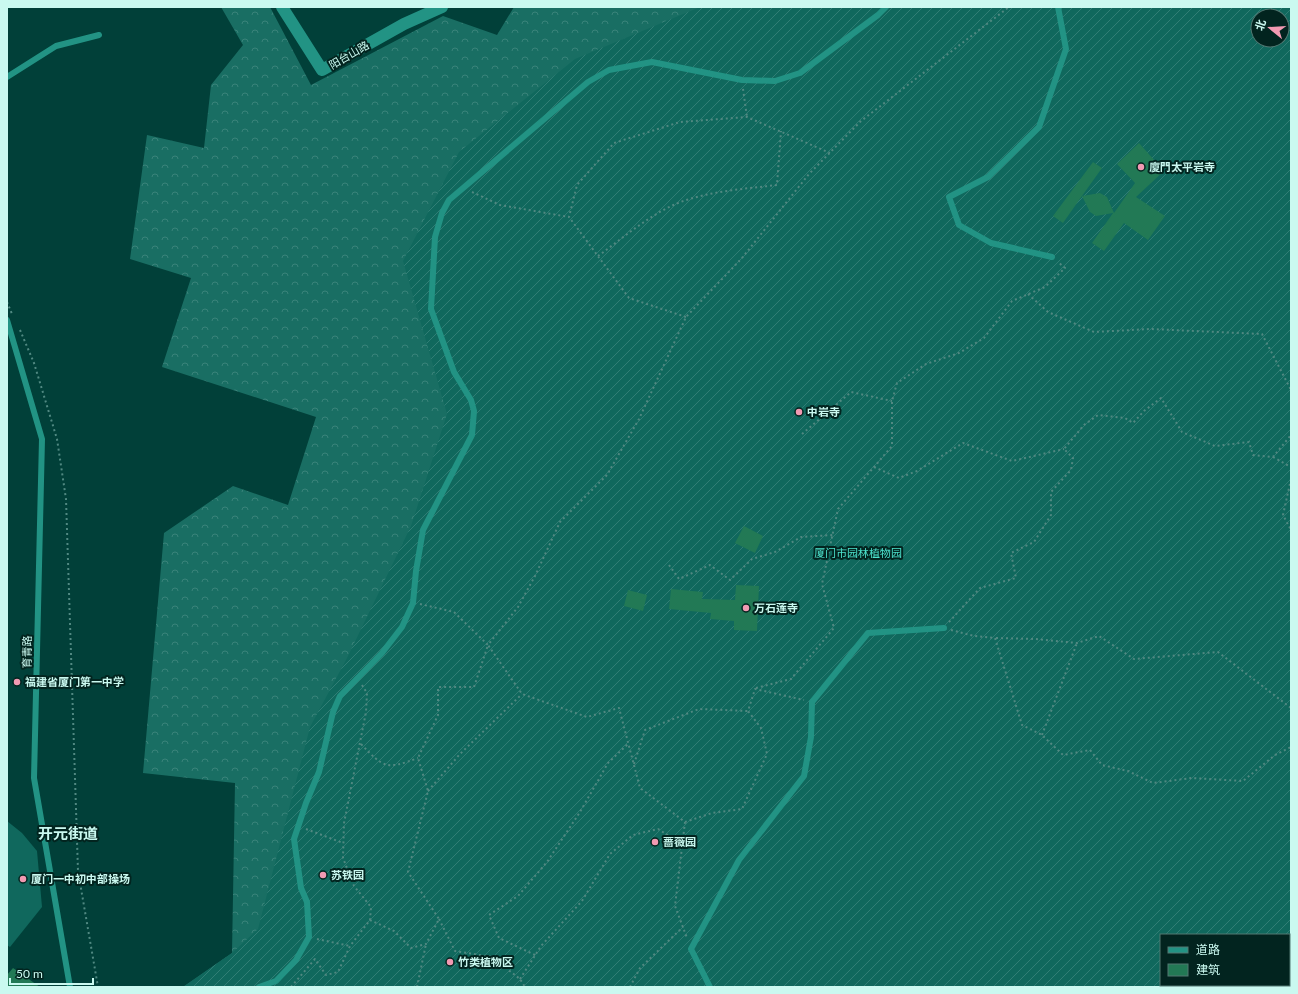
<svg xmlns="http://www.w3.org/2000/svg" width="1298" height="994" font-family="Lato,'Noto Sans SC',sans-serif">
  <defs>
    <pattern id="forest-crowns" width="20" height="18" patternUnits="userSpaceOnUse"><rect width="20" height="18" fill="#196e63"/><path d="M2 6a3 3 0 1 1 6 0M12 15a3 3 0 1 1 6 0" fill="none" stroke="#39837a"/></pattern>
    <pattern id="garden-furrows" width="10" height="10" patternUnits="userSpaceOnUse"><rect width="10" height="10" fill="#10685d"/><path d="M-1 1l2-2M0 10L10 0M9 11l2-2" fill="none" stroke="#317e75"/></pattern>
  </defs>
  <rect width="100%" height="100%" fill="#014039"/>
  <path fill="#10685d" d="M7 821 22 833 37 851 42 907 10 947 7 945Z"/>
  <path fill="url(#forest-crowns)" fill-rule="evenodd" d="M221 7H270L311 85 443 16 497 35 514 7H1291V987H183L232 953 235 783 143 773 164 533 233 486 288 505 316 417 162 367 191 278 130 259 147 135 204 148 211 85 243 45ZM1258 16H1282V40H1258ZM1161 935H1289V985H1161Z"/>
  <path fill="url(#garden-furrows)" fill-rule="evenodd" d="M700 7H1291V987H183L232 953 258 929 310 727 347 658 411 526 447 414 403 261 459 152 575 59ZM1258 16H1282V40H1258ZM1161 935H1289V985H1161Z"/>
  <path fill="#227955" d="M1139 143 1164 171 1136 197 1165 216 1148 240 1124 223 1104 251 1092 243 1113 213 1096 216 1090 212 1082 196 1063 223 1053 216 1093 162 1102 168 1082 196 1100 193 1107 197 1114 213 1135 183 1117 164Z
    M744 526 763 536 755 553 735 543Z
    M736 585 759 586 757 631 734 630V621L710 619 711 613 669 609 671 589 703 592 702 599 735 600Z
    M628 590 647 595 643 611 624 606Z
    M13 968 40 987H7V975Z"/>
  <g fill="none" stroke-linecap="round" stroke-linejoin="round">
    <path stroke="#518982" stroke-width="2" stroke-dasharray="2 3" stroke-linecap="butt" d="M743 89 747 117
      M472 192 500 205 569 217
      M598 256C623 238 649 215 678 203 709 191 744 189 777 185L781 131
      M1028 294 1048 312 1094 332 1150 329 1262 334 1291 390
      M7 302 12 314
      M686 317 629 298 569 217 577 185 614 143 680 122 747 117 830 153
      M20 330 34 363 57 439 66 499 78 871 98 987
      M802 434 851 392 892 401
      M1273 457 1291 467
      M874 467 899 478 917 471 963 443 1012 461 1064 449
      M1291 479 1283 515 1291 530
      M669 565 679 579 710 565 730 580 752 559 775 552 801 537 833 535
      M420 604 454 612 488 645 518 607 535 576 560 522 607 475 639 419 686 317 742 258 809 174 861 121 1009 7
      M949 622 980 588 1016 578 1011 553 1034 542 1051 515V492L1071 470 1073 458 1064 449 1084 425 1098 415 1125 418 1133 423 1144 411 1161 398 1182 432 1215 446 1249 442 1253 455 1273 457 1291 435
      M951 630 974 636 995 638 1022 725 1042 735 1063 755 1090 750 1102 765 1128 771 1153 783 1192 778 1243 781 1275 755 1291 747
      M996 638 1036 639 1077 643 1099 636 1134 659 1218 652 1291 708
      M362 685 367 693 366 712 344 823 343 858 354 886 371 907 370 920
      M756 688 791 679 834 628 822 584 838 509 892 446V401L897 383 926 364 959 353 984 338 1012 301 1045 287 1065 268 1058 262
      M1042 735 1077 643
      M361 744C384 768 386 770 418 758
      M634 764 645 730 699 709 748 711
      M428 791 460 754 522 694
      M685 822 675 906 687 938
      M306 829 343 843
      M439 919 455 951 492 957 520 979 525 987
      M317 939 350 946
      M535 955 499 938 489 915 518 896 547 862 580 812 608 763 628 744
      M520 979 541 946 582 901 610 854 633 835 658 829 682 844
      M291 987 315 959 326 975 338 972 350 946 370 920 394 931 411 948 426 944 439 919 408 872 428 791 418 758 438 715V687H474L488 645 522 694 587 717 619 708 640 788 685 822 712 813 742 809 767 754 761 728 748 711 755 689 804 700
      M417 987 426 944
      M630 987 640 968 683 927"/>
    <path stroke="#229384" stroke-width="6" d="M7 77 56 46 99 35
      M1052 257 991 243 959 225 949 197 988 177 1039 127 1066 49 1058 7
      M7 320 42 439 34 778 70 987
      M1177 985 1178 987
      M1246 985 1247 987
      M259 987 276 981 296 960 309 937 307 902 301 888 294 839 306 803 319 772 333 712 340 696 382 653 402 627 413 603 416 571 423 530 472 435 474 411 471 400 454 372 431 309 435 237 442 213 449 200 588 82 609 70 652 62 742 80 775 81 800 73 878 15 886 7
      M710 987 691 949 739 860 804 776 811 737 812 702 868 633 944 628"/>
    <path stroke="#229384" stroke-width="12" d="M282 7 322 70 404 24 442 7"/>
  </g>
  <g fill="#f19ab2" stroke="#02241f" stroke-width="1.5">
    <circle cx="1141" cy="167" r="4"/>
    <circle cx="799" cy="412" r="4"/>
    <circle cx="746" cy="608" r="4"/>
    <circle cx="17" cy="682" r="4"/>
    <circle cx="655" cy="842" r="4"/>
    <circle cx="323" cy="875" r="4"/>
    <circle cx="23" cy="879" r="4"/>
    <circle cx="450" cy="962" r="4"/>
  </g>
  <g text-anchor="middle" stroke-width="4" stroke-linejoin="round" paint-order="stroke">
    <g font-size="11" fill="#caf9f0" stroke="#02241f">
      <text transform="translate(349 55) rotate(-30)" y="4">阳台山路</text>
      <text transform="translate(27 652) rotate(-89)" y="4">育青路</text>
    </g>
    <g font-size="11" font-weight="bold" fill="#caf9f0" stroke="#02241f" text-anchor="start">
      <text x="1149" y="171">廈門太平岩寺</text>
      <text x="807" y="416">中岩寺</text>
      <text x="754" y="612">万石莲寺</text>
      <text x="25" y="686">福建省厦门第一中学</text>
      <text x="663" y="846">蔷薇园</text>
      <text x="331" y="879">苏铁园</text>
      <text x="31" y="883">厦门一中初中部操场</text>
      <text x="458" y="966">竹类植物区</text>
    </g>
    <g font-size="11" fill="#4de3ce" stroke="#02241f">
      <text x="858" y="557">厦门市园林植物园</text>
    </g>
    <g font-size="15" font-weight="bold" fill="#caf9f0" stroke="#02241f">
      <text x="68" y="839">开元街道</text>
    </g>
  </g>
  <rect width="1298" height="994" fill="none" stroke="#caf9f0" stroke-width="16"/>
  <rect x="1160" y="934" width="130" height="52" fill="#02241f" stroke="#527973"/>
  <rect x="1168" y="947" width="20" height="6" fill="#229384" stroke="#527973"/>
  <text x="1196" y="954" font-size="12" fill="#caf9f0">道路</text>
  <rect x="1168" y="964" width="20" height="12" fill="#227955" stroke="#527973"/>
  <text x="1196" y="974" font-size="12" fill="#caf9f0">建筑</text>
  <g transform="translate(1270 28) rotate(288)"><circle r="19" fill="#02241f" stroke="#527973"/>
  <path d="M0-3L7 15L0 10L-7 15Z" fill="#f19ab2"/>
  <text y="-6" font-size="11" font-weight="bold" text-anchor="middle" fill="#caf9f0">北</text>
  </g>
  <path d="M10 978v6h83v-6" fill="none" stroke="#caf9f0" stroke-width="2"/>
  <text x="16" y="978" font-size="12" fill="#caf9f0" stroke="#02241f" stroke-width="3" paint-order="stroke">50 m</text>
</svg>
